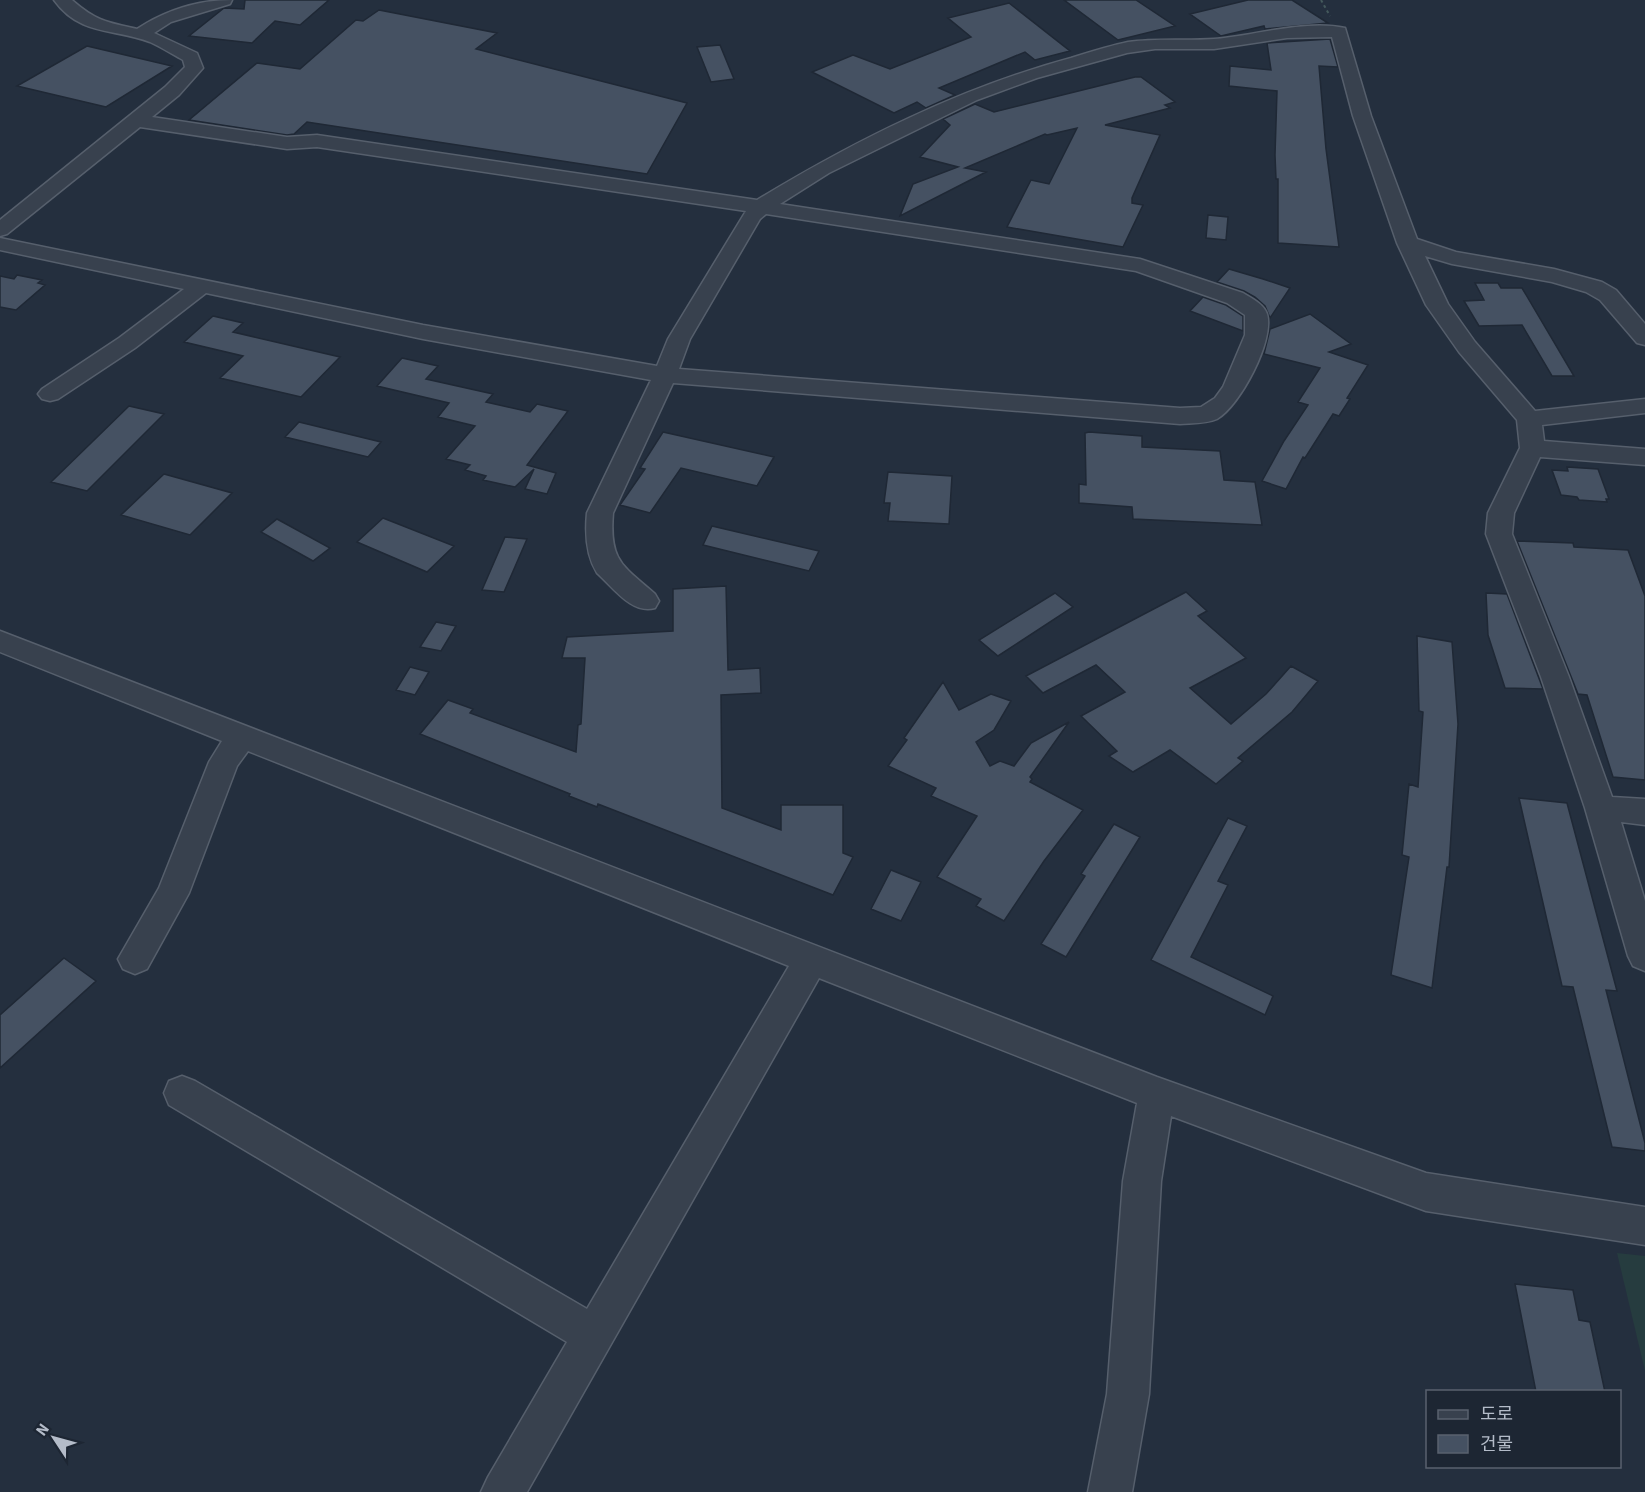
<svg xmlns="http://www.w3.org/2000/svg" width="1645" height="1492" font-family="'Source Sans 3','Noto Sans KR',sans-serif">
  <rect width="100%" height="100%" fill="#242f3e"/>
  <path fill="#263c3f" d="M1617 1253 1645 1256V1371Z"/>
  <path fill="#455162" stroke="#1f2835" stroke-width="1.5" d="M245 0H329L300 25 275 21 252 43 189 36 224 8 244 9Z
    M1064 0H1136L1175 26 1118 40Z
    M1248 0H1292L1328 23 1265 29 1264 26 1221 36 1190 14Z
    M1009 3 1070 51 1035 60 1025 52 939 88 955 95 926 108 917 102 894 113 812 72 853 55 890 69 971 37 948 18Z
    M379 10 497 33 476 49 687 103 647 174 307 122 294 134 287 135 189 120 257 63 300 69 356 20 363 21Z
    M1330 39 1338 67 1319 66 1326 149 1339 247 1278 243V179H1276L1275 155 1277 91 1229 86 1230 66 1271 70 1267 43Z
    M720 45 734 79 711 82 697 47Z
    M87 46 172 66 106 107 17 86Z
    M1135 77H1141L1175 102 1165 105 1170 108 1105 125 1160 135 1132 198V203L1143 205 1123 247 1007 227 1031 180 1049 184 1077 128 1047 135 1045 134 965 168 986 172 900 216 913 184 958 167 920 157 950 125 943 119 975 104 994 112Z
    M1208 215 1228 217 1226 240 1206 238Z
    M1229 269 1263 279 1290 288 1270 318 1265 306 1255 297 1244 291 1217 282Z
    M17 275 42 280 38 283 45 285 16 310 0 307V276L14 279Z
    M1475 283H1498L1501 288H1522L1574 376H1552L1522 325 1479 326 1464 301 1484 300Z
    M1203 297 1226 305 1243 316V331L1190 311Z
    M1310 314 1351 344 1329 352 1368 365 1347 398 1350 399 1339 416 1333 414 1305 458 1303 457 1286 489 1262 481 1284 441 1308 405 1298 402 1320 368 1264 354 1270 329Z
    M213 316 243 323 233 332 340 357 301 397 220 378 243 356 184 342Z
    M402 358 438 366 426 379 493 394 486 402 530 412 537 404 568 411 527 465 556 473 547 494 525 489 534 469 515 487 483 480 486 476 465 470 470 465 446 459 475 426 438 417 449 403 377 386Z
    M129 406 164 414 87 491 51 482Z
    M299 422 381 442 368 457 285 437Z
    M663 432 774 457 757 486 681 468 650 513 620 505 645 469 640 468Z
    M1089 432 1142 436V447L1220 451 1224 480 1255 482 1262 525 1133 519 1132 507 1079 503V484L1086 485 1085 433Z
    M1567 467 1598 469 1609 499H1606L1607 502 1579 500 1577 497 1561 495 1552 470 1568 471Z
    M888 472 952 476 949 524 888 521 890 503H884Z
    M164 474 232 493 190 535 121 515Z
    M383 518 454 546 427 572 357 542Z
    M277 519 330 548 313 561 261 532Z
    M712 526 819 551 809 571 703 545Z
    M505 537 527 539 504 592 482 590Z
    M1517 541 1573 543 1574 547 1628 550 1645 596V780L1613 777 1587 695 1578 694Z
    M726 586 728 670 760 668 761 693 721 695 722 808 781 830V805H843V853L853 857 833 895 598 804 597 807 569 796 570 794 420 734 448 700 473 709 470 713 576 752 578 725 581 724 585 658H562L567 637 673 631V589Z
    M1186 592 1207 611 1198 616 1246 658 1190 688 1231 724 1266 694 1291 666 1318 681 1292 712 1238 758 1243 761 1216 784 1170 750 1133 772 1109 756 1117 751 1081 716 1125 692 1096 665 1043 693 1026 676Z
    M1055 593 1073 607 998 656 979 640Z
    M1486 593 1507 594 1543 689 1505 688 1488 635Z
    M436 622 456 626 441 651 420 647Z
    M1417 636 1452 642 1458 724 1449 867H1447L1432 988 1391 975 1409 857 1402 855 1409 784 1418 787 1423 712 1419 711Z
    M410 667 429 672 415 695 396 690Z
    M943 682 959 710 991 694 1011 701 994 730 976 742 990 766 1000 761 1014 766 1031 743 1069 722 1030 777 1032 779 1030 782 1083 810 1044 861 1004 921 976 906 981 899 937 877 977 816 931 796 936 788 888 766 907 740 904 738Z
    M1519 798 1567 803 1617 991 1606 990 1645 1143V1151L1612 1147 1573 987 1562 986Z
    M1228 818 1247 826 1218 881 1228 885 1191 957 1273 996 1265 1015 1151 960Z
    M1114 824 1140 837 1066 957 1041 944 1085 876 1081 874Z
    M891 870 921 882 901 921 871 909Z
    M64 958 96 981 0 1068V1015Z
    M1515 1284 1573 1290 1579 1320 1590 1322 1605 1392H1536Z"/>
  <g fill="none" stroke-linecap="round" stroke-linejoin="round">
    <g stroke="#565f6c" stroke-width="3">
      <path id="minor" d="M54 0H72C96 21 106 22 137 29 166 10 197 0 232 0L230 4 171 22 154 33 197 53 203 68 179 95 152 117 287 137 317 135 757 200C856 140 960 88 1071 58 1090 52 1109 46 1128 42 1157 38 1185 41 1214 39 1253 36 1307 19 1345 28L1371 116 1417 239 1456 252 1554 269 1602 282 1616 290 1645 324V345L1637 343 1600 300 1586 292 1552 282 1452 264 1425 256 1448 304 1475 342 1535 411 1645 399V413L1542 425 1544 441 1645 449V465L1540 457 1514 513 1512 534 1569 677 1612 797 1645 799V825L1621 822 1645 901V971L1633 966 1628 956 1585 808 1541 677 1486 534 1488 513 1520 448 1517 420 1459 352 1426 305 1397 243 1353 116 1332 37 1287 38 1214 49H1155L1127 53 1037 78 977 100 829 173 780 204 1140 259 1243 293C1251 298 1264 304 1267 314 1275 340 1240 406 1217 419 1206 424 1191 423 1180 424L673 383 613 513C609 561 622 565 655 594L659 601 655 608C632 615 613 587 597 573 586 555 585 533 587 513L651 380 423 339 206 293 135 348 58 399 50 401 42 399 38 394 42 389 119 338 184 289 0 250V238L423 325 657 366 668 339 746 211 317 147 287 149 140 127 7 234 0 236V220L165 87 185 67 183 60C172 54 161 47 150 42 113 28 80 36 54 0ZM766 214 1136 271 1227 303 1245 315V335L1223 387 1215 398 1201 407 1180 408 679 369 690 339 760 219Z
        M0 631 1157 1077 1426 1173 1645 1207V1245L1426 1211 1171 1116 1161 1181 1149 1394 1132 1492H1088L1107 1394 1123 1181 1137 1103 819 978 527 1492H481L488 1477 567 1342 169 1105 164 1093 169 1081 182 1076 195 1081 587 1309 789 966 248 751 237 766 189 893 147 969 135 974 123 969 118 959 159 888 209 762 222 741 0 652Z"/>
    </g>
    <path stroke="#44595c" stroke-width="2" stroke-dasharray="3 3" stroke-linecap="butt" d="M1321 0 1330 16"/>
    <use href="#minor" fill="#38414e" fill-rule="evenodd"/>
  </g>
  <rect x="1426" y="1390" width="195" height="78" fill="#1d2633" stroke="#59626f" stroke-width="1.5"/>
  <rect x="1438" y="1410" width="30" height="9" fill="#38414e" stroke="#59626f" stroke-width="1.5"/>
  <text x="1480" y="1420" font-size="18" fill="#b4bcc9">도로</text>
  <rect x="1438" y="1435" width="30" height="18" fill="#455162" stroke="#59626f" stroke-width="1.5"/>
  <text x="1480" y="1450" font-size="18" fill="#b4bcc9">건물</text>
  <g transform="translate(54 1438) rotate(306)" stroke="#1d2633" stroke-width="4.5" paint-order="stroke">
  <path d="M0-4.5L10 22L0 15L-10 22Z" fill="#b4bcc9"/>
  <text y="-9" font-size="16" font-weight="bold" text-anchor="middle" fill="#b4bcc9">N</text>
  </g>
</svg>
